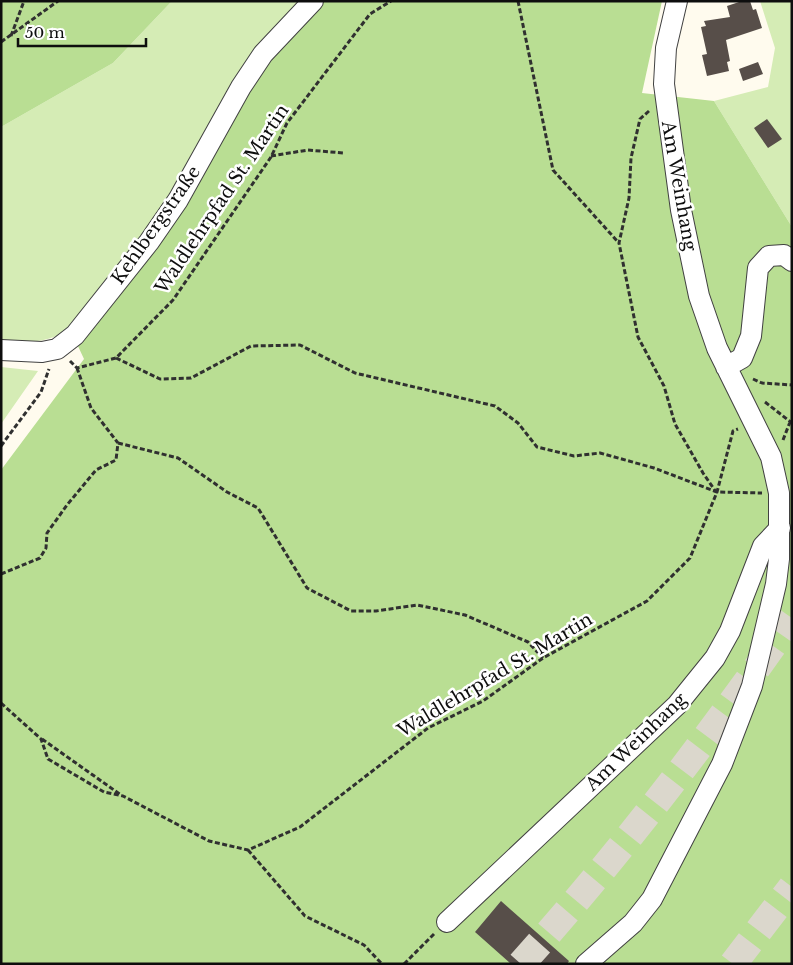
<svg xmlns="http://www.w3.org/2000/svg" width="793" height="965" font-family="'Libre Baskerville',serif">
  <rect width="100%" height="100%" fill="#fffbee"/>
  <path fill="#d5ecb5" d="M172 1H306L141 239 67 331C45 343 26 343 1 342V127L113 63Z
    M760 1H792V227L714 101 768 87 775 48Z
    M1 367 38 371 1 424Z"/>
  <path fill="#b9de93" d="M1 1H172L113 63 1 127Z
    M320 1H662L642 93 714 101 792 227V964H1V470L84 359 77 344 260 70Z"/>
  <path fill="#574e49" d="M742 1H750L753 10 756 9 762 28 726 40 730 61 727 62 729 71 707 76 702 55 707 54 701 27 706 26 704 21 730 17 727 6Z
    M758 62 763 74 743 81 739 69Z
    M767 119 782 139 768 148 754 128Z
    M501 901 569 961 567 964H511L475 932Z"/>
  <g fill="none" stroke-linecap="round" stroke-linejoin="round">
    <path stroke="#dbd7cc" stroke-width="28" stroke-dasharray="28 14" stroke-linecap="butt" d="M521 964C618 856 709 738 792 618
      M733 964 792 887"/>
    <g stroke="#414141" stroke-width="22">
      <path id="minor" d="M1 350 42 352 57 349 75 335 149 242 178 200 241 87 263 54 313 1
        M726 367 742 358 751 336 758 268 769 256 784 255 792 261
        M447 922 677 705 715 658 730 631 763 546 780 528
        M586 964 633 923 652 899 722 764 752 686 776 584 779 559V493L771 457 717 348 699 296 681 210 664 84 666 48 677 1"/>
    </g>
    <path stroke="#303030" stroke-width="3" stroke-dasharray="5 2.5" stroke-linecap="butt" d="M518 1 553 170 619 243
      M11 36 24 1
      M1 42 58 1
      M649 111 640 119 631 158 629 198 619 243 638 337 664 386 675 424 703 473 716 492
      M271 156 308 150 343 153
      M116 358 160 379 191 378 251 346 300 345 355 373 495 406 518 423 537 447 574 456 600 453 654 468 717 492 762 493
      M70 361 77 368 116 358 173 300 271 157 287 123 370 14 391 1
      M753 379 762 383 792 385
      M765 402 792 423
      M783 440 790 422
      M118 443 178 458 227 492 258 508 307 588 351 611H376L417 605 465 615 528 642 543 658
      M1 446 41 392 49 369
      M1 574 40 558 46 548 47 533 67 505 96 470 116 460 118 443 91 408 77 368
      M1 703 41 739 48 759 104 792 123 796 209 841 248 850 300 827 428 728 483 701 543 658 647 601 690 558 717 492 733 431 738 429
      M42 739 121 795
      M248 850 305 916 364 945 382 964
      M404 964 434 934"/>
    <use href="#minor" stroke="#fff" stroke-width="20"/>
  </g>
  <g text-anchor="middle" stroke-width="5" stroke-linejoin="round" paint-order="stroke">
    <g font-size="18" fill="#0e0e0e" stroke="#fff">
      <text transform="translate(679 186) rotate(80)" y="6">Am Weinhang</text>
      <text transform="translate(222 199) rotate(-56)" y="6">Waldlehrpfad St. Martin</text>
      <text transform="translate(156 225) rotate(-55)" y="6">Kehlbergstraße</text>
      <text transform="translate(495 675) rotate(-31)" y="6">Waldlehrpfad St. Martin</text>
      <text transform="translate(636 742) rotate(-44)" y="6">Am Weinhang</text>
    </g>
  </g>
  <rect width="793" height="965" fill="none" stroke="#0e0e0e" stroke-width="5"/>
  <path d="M18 38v8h128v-8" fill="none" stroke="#0e0e0e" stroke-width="2.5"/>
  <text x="25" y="38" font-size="15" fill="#0e0e0e" stroke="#ffffff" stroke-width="4" paint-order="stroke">50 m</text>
</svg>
